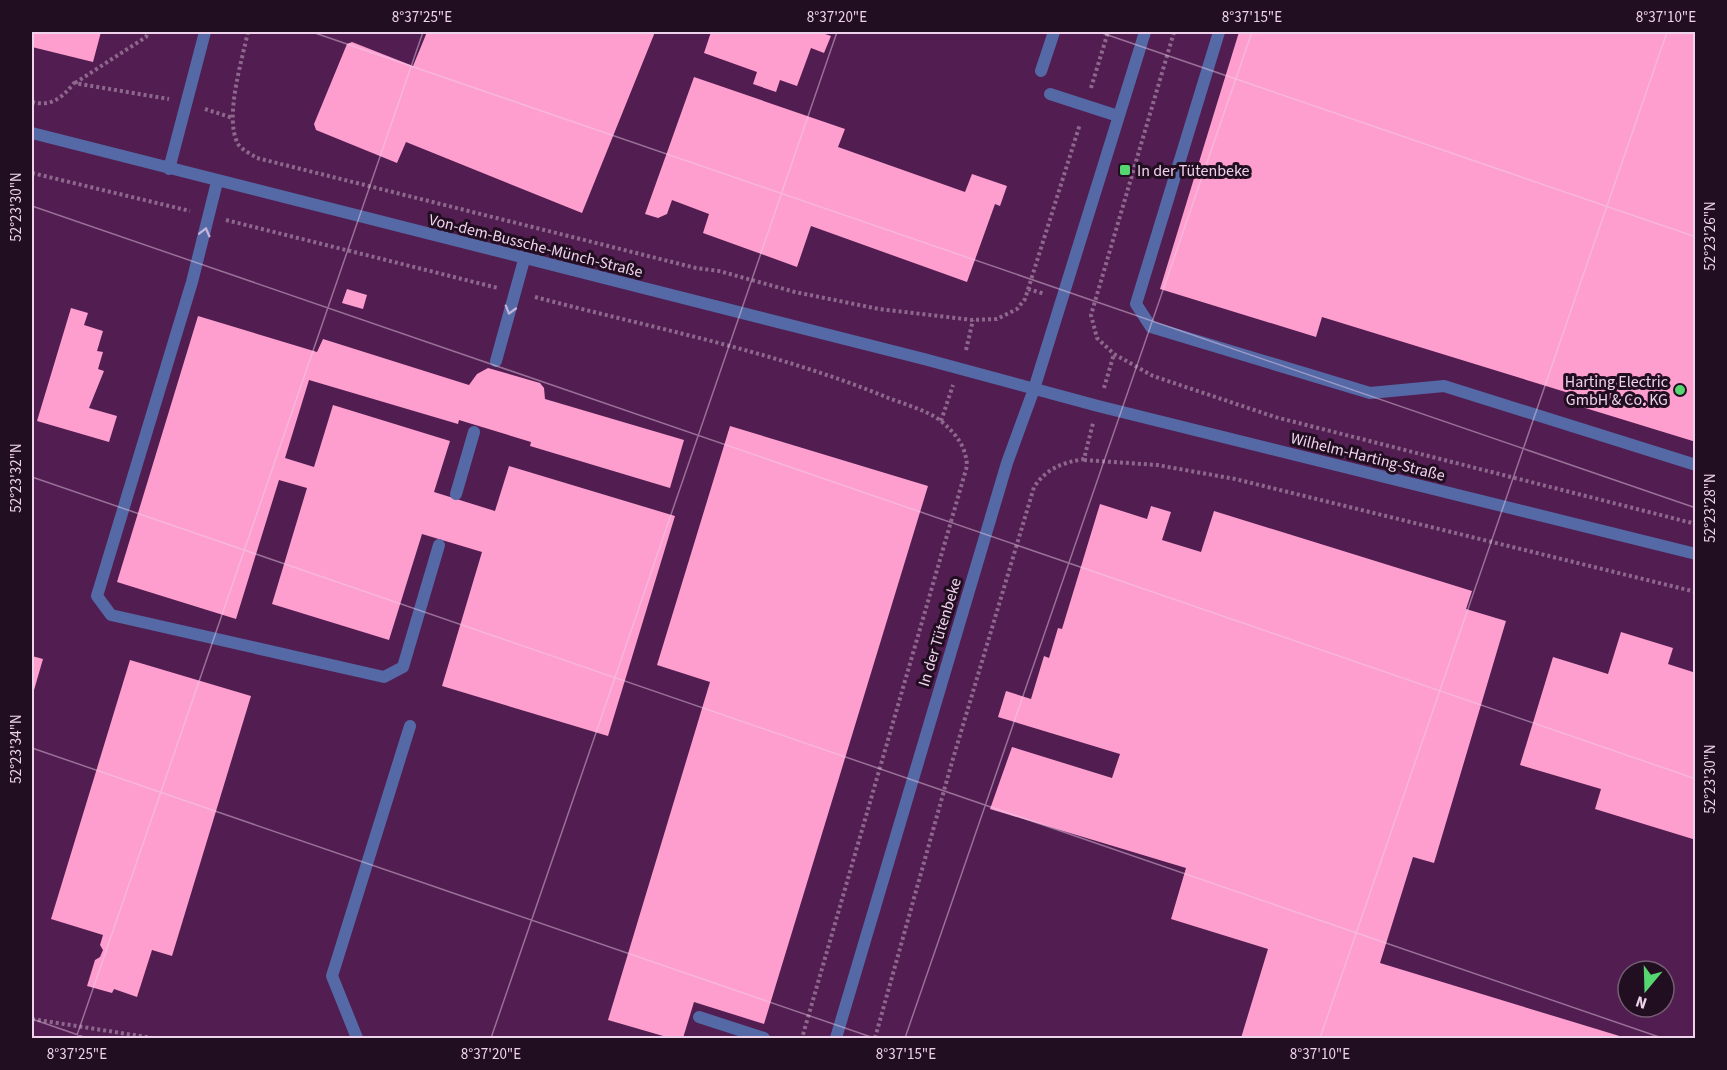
<svg xmlns="http://www.w3.org/2000/svg" width="1727" height="1070" font-family="'Source Sans 3',sans-serif">
  <rect width="100%" height="100%" fill="#461946"/>
  <path fill="#521e51" fill-rule="evenodd" d="M32 32H1695V1038H32ZM1628 971H1664V1007H1628Z"/>
  <path fill="#fd9ecf" d="M32 32H101L93 62 32 47Z
    M427 32H655L582 213 406 142 397 163 316 130 314 124 347 44 352 42 413 66Z
    M711 32H819L831 36 824 53 811 48 797 86 780 80 776 92 753 84 757 72 704 53Z
    M1239 32H1696V442L1582 407 1585 398 1322 317 1316 337 1160 289Z
    M694 77 845 129 838 147 965 192 972 174 1007 186 1000 206 995 204 967 282 811 226 797 267 703 233 709 214 672 200 667 214 658 218 645 214Z
    M347 289 367 295 363 309 342 303Z
    M71 308 88 313 84 325 103 331 97 351 103 352 98 369 104 371 89 408 117 416 109 442 37 421Z
    M198 316 317 352 323 339 469 385 477 374 488 368 540 383 544 388 545 399 684 440 670 488 530 446 531 442 459 420 458 424 309 380 285 458 314 467 333 405 450 441 434 492 495 511 509 466 675 516 608 736 442 686 482 552 422 534 389 640 272 604 307 488 279 480 236 619 117 582Z
    M730 426 928 486 764 1024 694 1002 683 1038H670L608 1020 710 682 657 665Z
    M1100 504 1147 519 1151 506 1171 512 1162 540 1201 552 1214 511 1472 591 1466 609 1506 621 1434 863 1413 857 1380 963 1626 1038H1241L1268 949 1171 919 1186 868 990 809 1012 747 1112 778 1120 754 998 717 1006 691 1031 699 1044 656 1049 658 1058 628 1062 629Z
    M1621 632 1673 648 1668 664 1696 673V840L1595 809 1601 789 1520 765 1553 657 1608 674Z
    M32 656 43 659 32 697Z
    M130 660 251 696 172 956 152 950 137 997 114 989 112 993 87 986 95 960 100 957 103 950 100 945 103 935 51 919Z"/>
  <g fill="none" stroke-linecap="round" stroke-linejoin="round">
    <path stroke="#8d678c" stroke-width="4" stroke-dasharray="3 3" stroke-linecap="butt" d="M248 32C242 60 224 118 238 144 242 150 251 154 257 158L696 268 719 271 795 292 879 309 973 320 997 319 1017 309 1025 299 1080 124
      M1174 32 1091 315 1097 338 1114 354 1153 376 1275 417 1696 524
      M75 83 146 37 148 32
      M1091 88 1108 32
      M32 102C51 107 62 98 74 83L169 99
      M205 109 233 118
      M32 173 190 211
      M226 220 498 288
      M1028 289 1045 294
      M535 297C652 328 774 351 886 397 903 404 927 410 941 421 956 434 966 446 967 466L802 1038
      M966 350 973 320
      M1104 388 1114 354
      M941 421 953 385
      M1084 460 1157 465 1235 479 1696 592
      M32 1019 153 1038
      M875 1038 952 762 1034 487C1047 468 1062 463 1084 459L1093 423"/>
    <path stroke="#5469a6" stroke-width="12" d="M1219 32 1136 304 1151 327 1370 393 1444 386 1696 465
      M1041 71 1054 32
      M1050 94 1118 116
      M217 182 192 282 97 596 111 615 384 677 403 667 439 545
      M496 361 524 260
      M456 494 474 432
      M699 1017 764 1038
      M357 1038 332 976 410 726"/>
    <path stroke="#5469a6" stroke-width="12" d="M32 133 924 359 1098 406 1696 554
      M169 169 205 32
      M836 1038 1007 463 1034 389 1145 32"/>
  </g>
  <defs><path id="oneway-chevron" d="M-2-3.5L2.5 0L-2 3.5" fill="none" stroke-width="1.6" stroke-linecap="round" stroke-linejoin="round" transform="scale(1.5)"/></defs>
  <g stroke="#c0b3d8">
    <use href="#oneway-chevron" transform="translate(205 232) rotate(-76)"/>
    <use href="#oneway-chevron" transform="translate(510 310) rotate(106)"/>
  </g>
  <path fill="none" stroke="#efd3ed" stroke-width="1.5" stroke-opacity="0.45" d="M312 32 1696 508M1099 32 1696 237M32 206 1696 779M32 477 1662 1038M32 748 874 1038M32 1019 87 1038M76 1038 423 32M491 1038 837 32M905 1038 1252 32M1320 1038 1667 32"/>
  <g fill="#55d671" stroke="#220e21" stroke-width="2">
    <rect x="1119" y="164" width="12" height="12" rx="3"/>
    <circle cx="1680" cy="390" r="6"/>
  </g>
  <g text-anchor="middle" stroke-width="6" stroke-linejoin="round" paint-order="stroke">
    <g font-size="16" fill="#efd3ed" stroke="#220e21" text-anchor="start">
      <text x="1137" y="176">In der Tütenbeke</text>
      <text x="1668" y="387" text-anchor="end">Harting Electric<tspan x="1668" dy="18">GmbH &amp; Co. KG</tspan></text>
    </g>
    <g font-size="16" fill="#efd3ed" stroke="#220e21">
      <text transform="translate(536 245) rotate(14)" y="6">Von-dem-Bussche-Münch-Straße</text>
      <text transform="translate(1368 456) rotate(14)" y="6">Wilhelm-Harting-Straße</text>
      <text transform="translate(939 632) rotate(-73)" y="6">In der Tütenbeke</text>
    </g>
  </g>
  <rect width="1727" height="1070" fill="none" stroke="#220e21" stroke-width="66"/>
  <g transform="translate(1646 989) rotate(199)"><circle r="28" fill="#220e21" stroke="#745d73" stroke-width="1.5"/>
  <path d="M0-4.5L10 22L0 15L-10 22Z" fill="#55d671"/>
  <text y="-9" font-size="16" font-weight="bold" text-anchor="middle" fill="#efd3ed">N</text>
  </g>
  <rect x="33" y="33" width="1661" height="1004" fill="none" stroke="#efd3ed" stroke-width="2"/>
  <g font-size="15" text-anchor="middle" fill="#efd3ed">
    <text x="422" y="22">8°37'25"E</text>
    <text x="837" y="22">8°37'20"E</text>
    <text x="1252" y="22">8°37'15"E</text>
    <text x="1666" y="22">8°37'10"E</text>
    <text transform="translate(16 207) rotate(-90)" y="5">52°23'30"N</text>
    <text transform="translate(1710 236) rotate(-90)" y="5">52°23'26"N</text>
    <text transform="translate(16 478) rotate(-90)" y="5">52°23'32"N</text>
    <text transform="translate(1710 508) rotate(-90)" y="5">52°23'28"N</text>
    <text transform="translate(16 749) rotate(-90)" y="5">52°23'34"N</text>
    <text transform="translate(1710 779) rotate(-90)" y="5">52°23'30"N</text>
    <text x="77" y="1059">8°37'25"E</text>
    <text x="491" y="1059">8°37'20"E</text>
    <text x="906" y="1059">8°37'15"E</text>
    <text x="1320" y="1059">8°37'10"E</text>
  </g>
</svg>
